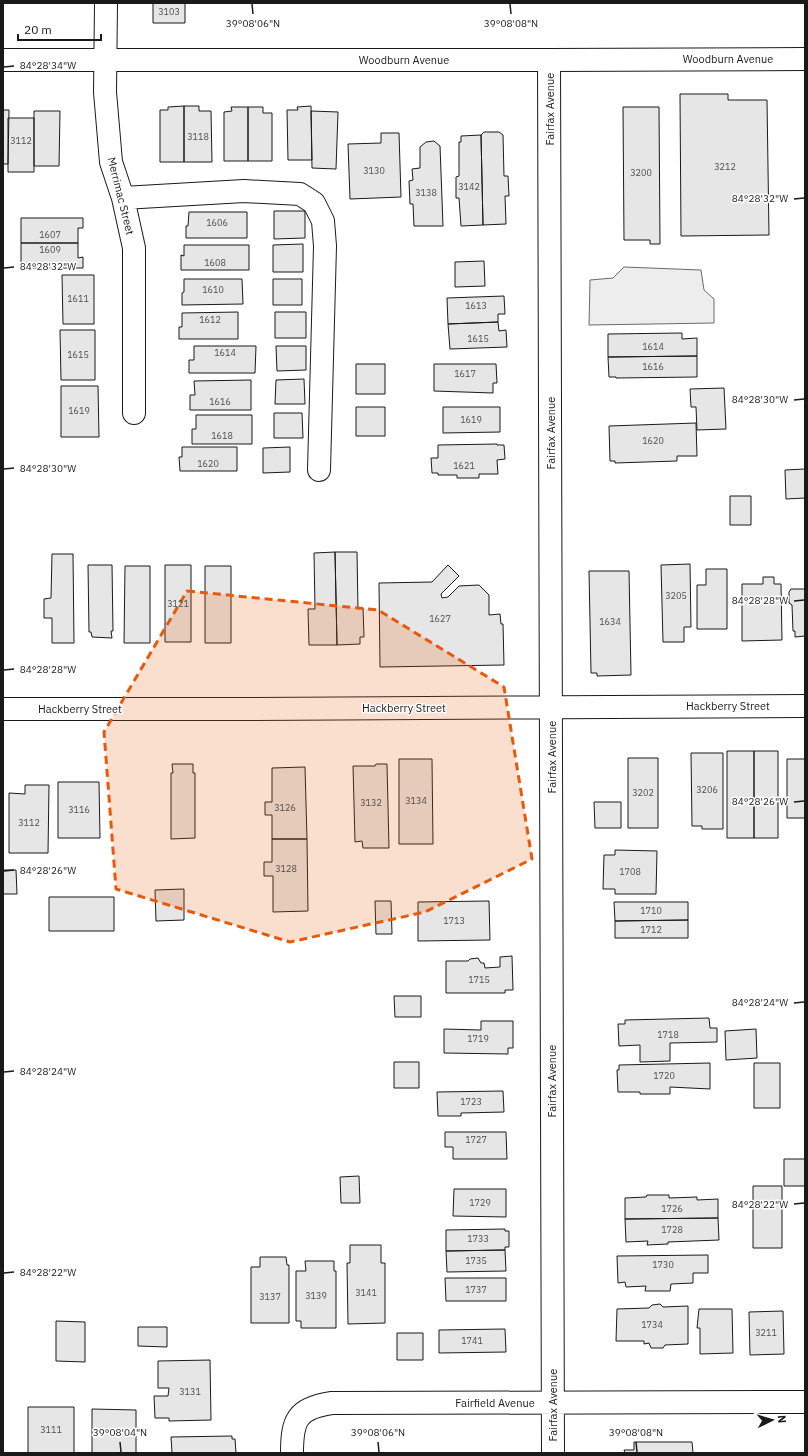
<svg xmlns="http://www.w3.org/2000/svg" width="808" height="1456" font-family="'IBM Plex Sans',sans-serif">
  <rect width="100%" height="100%" fill="#fff"/>
  <path fill="#ededed" stroke="#6a6a6a" d="M624 267 701 270 704 290 714 299V323L589 325 590 280 613 278Z"/>
  <path fill="#e6e6e6" stroke="#1a1a1a" d="M153 3H185V23H153Z
    M680 94H728V100H767L769 235 681 236Z
    M184 106H199V111H211L212 162H184Z
    M184 106V162H160V110H168V107Z
    M311 106 312 160H288L287 110H298L297 107Z
    M231 107H248V161H224V112L232 111Z
    M248 107H263V113H272V161H248Z
    M623 107H659L660 244H650V240H624Z
    M3 110H9L8 164H3Z
    M34 111H60L59 166H34Z
    M311 111 338 112 336 169 312 168Z
    M8 118H34V172H8Z
    M484 132H499L503 135 504 176H508L509 196H505L506 224 483 225 481 135Z
    M381 133H399L401 197 350 199 348 144 381 143Z
    M481 135 483 225 461 226 459 198H456V177L459 176V142H461V136Z
    M434 141 440 146 443 226H414L413 204H410L409 181 413 180 412 169 420 168V147L426 142Z
    M274 211H305V238L274 239Z
    M189 212H247V238H186V226H188Z
    M21 218H83V228H78V243H21Z
    M21 243H78V258L83 257V268H21Z
    M303 244V272H273V245Z
    M184 245H249V270H181V255L184 256Z
    M484 261 485 286 455 287V262Z
    M62 275H94V324H63Z
    M184 279H242L243 304 182 305V293L184 292Z
    M273 279H302V305H273Z
    M504 296 505 314H498V322L448 324 447 298Z
    M238 312V339H179V327H182V313Z
    M275 312H306V338H275Z
    M498 322 499 331 506 330 507 347 450 349 448 324Z
    M60 330H95V380H61Z
    M682 333V339L697 338V356L608 357V334Z
    M194 346H256L255 373H189V360H194Z
    M276 346H306V370L277 371Z
    M697 356V377L616 378V377H609L608 357Z
    M356 364H385V394H356Z
    M434 364H496L497 383H493V393L434 391Z
    M304 379 305 404H275L276 380Z
    M251 380V410H190V395H195L194 381Z
    M61 386H98L99 437H61Z
    M724 388 726 429 697 430 696 407H691L690 389Z
    M356 407H385V436H356Z
    M443 407H500V432L443 433Z
    M274 413H302L303 438H274Z
    M196 415H252V444H192V429H196Z
    M696 423 697 456H677V461L615 463V461H610L609 426Z
    M497 444V445H504L505 459 497 460 498 474H479V478H457V475H438V473H432L431 458H438V445Z
    M182 447H237V471H180L179 457H182Z
    M290 447V472L263 473V448Z
    M805 469V498L786 499 785 470Z
    M730 496H751V525H730Z
    M335 552 337 645H309L308 609H315L314 553Z
    M335 552H357L358 609 363 608 364 637H360V644L337 645Z
    M52 554H73L74 643H52V618H44V599L51 598Z
    M690 564 691 627H684V642H663L661 565Z
    M88 565H112L113 631H111L112 638 92 637 91 632H89Z
    M165 565H191V642H165Z
    M448 565 459 576 441 594 442 598 448 597 459 586 479 585 489 595V615L500 614 501 624H503L504 665 380 667 379 583 432 582Z
    M125 566H150V643H124Z
    M205 566H231V643H205Z
    M706 569H727V629H697V585H706Z
    M589 571H629L631 675 597 676V673H591Z
    M763 577H774V584H781L782 640 742 641V584H763Z
    M791 589H805V636L795 637V631H793L792 605 789 603V592Z
    M727 751H754V838H727Z
    M754 751H778V838H754Z
    M691 753H723V829H702V826H692Z
    M628 758H658V828H628Z
    M399 759H432L433 844H399Z
    M787 759H805V818H787Z
    M172 764H193V773H195V838L171 839V773H173Z
    M376 764H387L389 848H363L362 841 355 842 353 766H375Z
    M305 767 307 839H272V815H265V802H272V768Z
    M58 782H99L100 838H58Z
    M25 785H49L48 853H9V793L25 794Z
    M594 802H621V828H595Z
    M272 839H307L308 911 273 912V876H264V862H272Z
    M615 850 657 851 656 894H615V889H603L604 855H615Z
    M3 870H16L17 894H3Z
    M184 889V920L156 921 155 890Z
    M49 897H114V931H49Z
    M375 901H391L392 934H376Z
    M489 901 490 940 418 941V902Z
    M614 902H688V920L615 921Z
    M688 920V938H615V921Z
    M512 956 513 990H505V993H446V961H468L470 959 478 958 481 963H484L485 968 500 967V957Z
    M394 996H421V1017H395Z
    M709 1018 710 1028H717V1042L670 1043V1061L640 1062V1045L619 1046 618 1024H625V1020Z
    M481 1021H513V1048H508V1054L444 1053V1029L481 1030Z
    M756 1029 757 1058 726 1060 725 1031Z
    M394 1062H419V1088H394Z
    M710 1063V1089L670 1087V1094H640V1092H618L617 1070H619V1065Z
    M754 1063H780V1108H754Z
    M503 1091 504 1112 461 1113V1116H438L437 1092Z
    M445 1132H506L507 1159H453V1147H445Z
    M784 1159H805V1186H784Z
    M359 1176 360 1203H341L340 1177Z
    M753 1186H782V1248H753Z
    M454 1189H506V1217L453 1216Z
    M647 1195H669V1198L697 1197V1200L718 1199V1218L625 1219V1198L646 1197Z
    M718 1218 719 1240 668 1242V1244L647 1245 648 1241 626 1242 625 1219Z
    M505 1229V1231H509V1247H505V1250L446 1251V1230Z
    M350 1245H381V1263H385V1323L348 1324 347 1263H350Z
    M505 1250 506 1271 447 1272 446 1251Z
    M708 1255V1273H693V1283L671 1284 670 1291H645L646 1286 626 1287 625 1282 618 1283 617 1256Z
    M260 1257H286L287 1265H289V1323H251V1267H260Z
    M305 1261H334V1271H336V1328H301V1321H296V1271H306Z
    M445 1278H506V1301H446Z
    M660 1304 663 1307 688 1306V1344L665 1345 663 1348H651L649 1343 644 1344V1341H616L617 1309 649 1308 652 1305Z
    M699 1309H732L733 1353 700 1354V1328H697Z
    M783 1311 784 1354 750 1355 749 1312Z
    M56 1321 85 1322V1362L56 1361Z
    M138 1327H167V1347L138 1346Z
    M505 1329 506 1352 439 1353V1330Z
    M397 1333H423V1360H397Z
    M210 1360 211 1420 169 1421V1418H155L154 1396H168L169 1388H158V1361Z
    M28 1407H74V1453H28Z
    M92 1409 136 1410V1453H92Z
    M232 1436V1439H235L236 1453H172L171 1437Z
    M634 1442H692L693 1453H625L624 1450H634Z"/>
  <g fill="none" stroke-linecap="round" stroke-linejoin="round">
    <g stroke="#1a1a1a" stroke-width="24">
      <path id="minor" d="M106 3 105 92 111 162 123 198 134 248V413
        M3 60H549L805 59
        M549 60 553 1453
        M123 198 244 191 300 194 314 203 323 221 325 246 319 470
        M3 709H255L805 706
        M292 1453C292 1420 297 1408 332 1403L805 1402"/>
    </g>
    <use href="#minor" stroke="#fff" stroke-width="22"/>
  </g>
  <path fill="#e8590c" fill-opacity="0.2" stroke="#e8590c" stroke-width="3" stroke-dasharray="8 5" stroke-linejoin="round" d="M187 591 378 610 504 687 532 859 425 912 290 942 116 889 104 732Z"/>
  <path fill="none" stroke="#1a1a1a" stroke-width="1.5" d="M252 4 253 14M510 4 511 14M4 67 14 66M794 199 804 198M4 268 14 267M794 400 804 399M4 469 14 468M794 601 804 600M4 670 14 669M794 802 804 801M4 871 14 870M794 1003 804 1002M4 1072 14 1071M794 1204 804 1203M4 1273 14 1272M120 1442 121 1452M378 1442 379 1452M636 1442 637 1452"/>
  <g text-anchor="middle" stroke-width="3" stroke-linejoin="round" paint-order="stroke">
    <g font-size="9" fill="#4d4d4d">
      <text x="169" y="15">3103</text>
      <text x="198" y="140">3118</text>
      <text x="21" y="144">3112</text>
      <text x="725" y="170">3212</text>
      <text x="374" y="174">3130</text>
      <text x="641" y="176">3200</text>
      <text x="469" y="190">3142</text>
      <text x="426" y="196">3138</text>
      <text x="217" y="226">1606</text>
      <text x="50" y="238">1607</text>
      <text x="50" y="253">1609</text>
      <text x="215" y="266">1608</text>
      <text x="213" y="293">1610</text>
      <text x="78" y="302">1611</text>
      <text x="476" y="309">1613</text>
      <text x="210" y="323">1612</text>
      <text x="478" y="342">1615</text>
      <text x="653" y="350">1614</text>
      <text x="225" y="356">1614</text>
      <text x="78" y="358">1615</text>
      <text x="653" y="370">1616</text>
      <text x="465" y="377">1617</text>
      <text x="220" y="405">1616</text>
      <text x="79" y="414">1619</text>
      <text x="471" y="423">1619</text>
      <text x="222" y="439">1618</text>
      <text x="653" y="444">1620</text>
      <text x="208" y="467">1620</text>
      <text x="464" y="469">1621</text>
      <text x="676" y="599">3205</text>
      <text x="178" y="607">3121</text>
      <text x="440" y="622">1627</text>
      <text x="610" y="625">1634</text>
      <text x="707" y="793">3206</text>
      <text x="643" y="796">3202</text>
      <text x="416" y="804">3134</text>
      <text x="371" y="806">3132</text>
      <text x="285" y="811">3126</text>
      <text x="79" y="813">3116</text>
      <text x="29" y="826">3112</text>
      <text x="286" y="872">3128</text>
      <text x="630" y="875">1708</text>
      <text x="651" y="914">1710</text>
      <text x="454" y="924">1713</text>
      <text x="651" y="933">1712</text>
      <text x="479" y="983">1715</text>
      <text x="668" y="1038">1718</text>
      <text x="478" y="1042">1719</text>
      <text x="664" y="1079">1720</text>
      <text x="471" y="1105">1723</text>
      <text x="476" y="1143">1727</text>
      <text x="480" y="1206">1729</text>
      <text x="672" y="1212">1726</text>
      <text x="672" y="1233">1728</text>
      <text x="478" y="1242">1733</text>
      <text x="476" y="1264">1735</text>
      <text x="663" y="1268">1730</text>
      <text x="476" y="1293">1737</text>
      <text x="366" y="1296">3141</text>
      <text x="316" y="1299">3139</text>
      <text x="270" y="1300">3137</text>
      <text x="652" y="1328">1734</text>
      <text x="766" y="1336">3211</text>
      <text x="472" y="1344">1741</text>
      <text x="190" y="1395">3131</text>
      <text x="51" y="1433">3111</text>
    </g>
    <g font-size="11" fill="#1a1a1a" stroke="#fff">
      <text x="728" y="63">Woodburn Avenue</text>
      <text x="404" y="64">Woodburn Avenue</text>
      <text transform="translate(550 109) rotate(-90)" y="4">Fairfax Avenue</text>
      <text transform="translate(121 196) rotate(76)" y="4">Merrimac Street</text>
      <text transform="translate(551 433) rotate(-90)" y="4">Fairfax Avenue</text>
      <text x="728" y="710">Hackberry Street</text>
      <text x="404" y="712">Hackberry Street</text>
      <text x="80" y="713">Hackberry Street</text>
      <text transform="translate(552 757) rotate(-90)" y="4">Fairfax Avenue</text>
      <text transform="translate(552 1081) rotate(-90)" y="4">Fairfax Avenue</text>
      <text x="495" y="1407">Fairfield Avenue</text>
      <text transform="translate(553 1405) rotate(-90)" y="4">Fairfax Avenue</text>
    </g>
  </g>
  <g font-size="10" text-anchor="middle" fill="#1a1a1a" stroke="#fff" stroke-width="3" stroke-linejoin="round" paint-order="stroke">
    <text x="253" y="27">39°08'06"N</text>
    <text x="511" y="27">39°08'08"N</text>
    <text x="48" y="69">84°28'34"W</text>
    <text x="760" y="202">84°28'32"W</text>
    <text x="48" y="270">84°28'32"W</text>
    <text x="760" y="403">84°28'30"W</text>
    <text x="48" y="472">84°28'30"W</text>
    <text x="760" y="604">84°28'28"W</text>
    <text x="48" y="673">84°28'28"W</text>
    <text x="760" y="805">84°28'26"W</text>
    <text x="48" y="874">84°28'26"W</text>
    <text x="760" y="1006">84°28'24"W</text>
    <text x="48" y="1075">84°28'24"W</text>
    <text x="760" y="1208">84°28'22"W</text>
    <text x="48" y="1276">84°28'22"W</text>
    <text x="120" y="1436">39°08'04"N</text>
    <text x="378" y="1436">39°08'06"N</text>
    <text x="636" y="1436">39°08'08"N</text>
  </g>
  <rect width="808" height="1456" fill="none" stroke="#1a1a1a" stroke-width="8"/>
  <g transform="translate(772 1420) rotate(85)" stroke="#ffffff" stroke-width="3" paint-order="stroke">
  <path d="M0-3L7 15L0 10L-7 15Z" fill="#1a1a1a"/>
  <text y="-6" font-size="11" font-weight="bold" text-anchor="middle" fill="#1a1a1a">N</text>
  </g>
  <path d="M18 34v6h83v-6" fill="none" stroke="#1a1a1a" stroke-width="2"/>
  <text x="24" y="34" font-size="12" fill="#1a1a1a" stroke="#ffffff" stroke-width="3" paint-order="stroke">20 m</text>
</svg>
